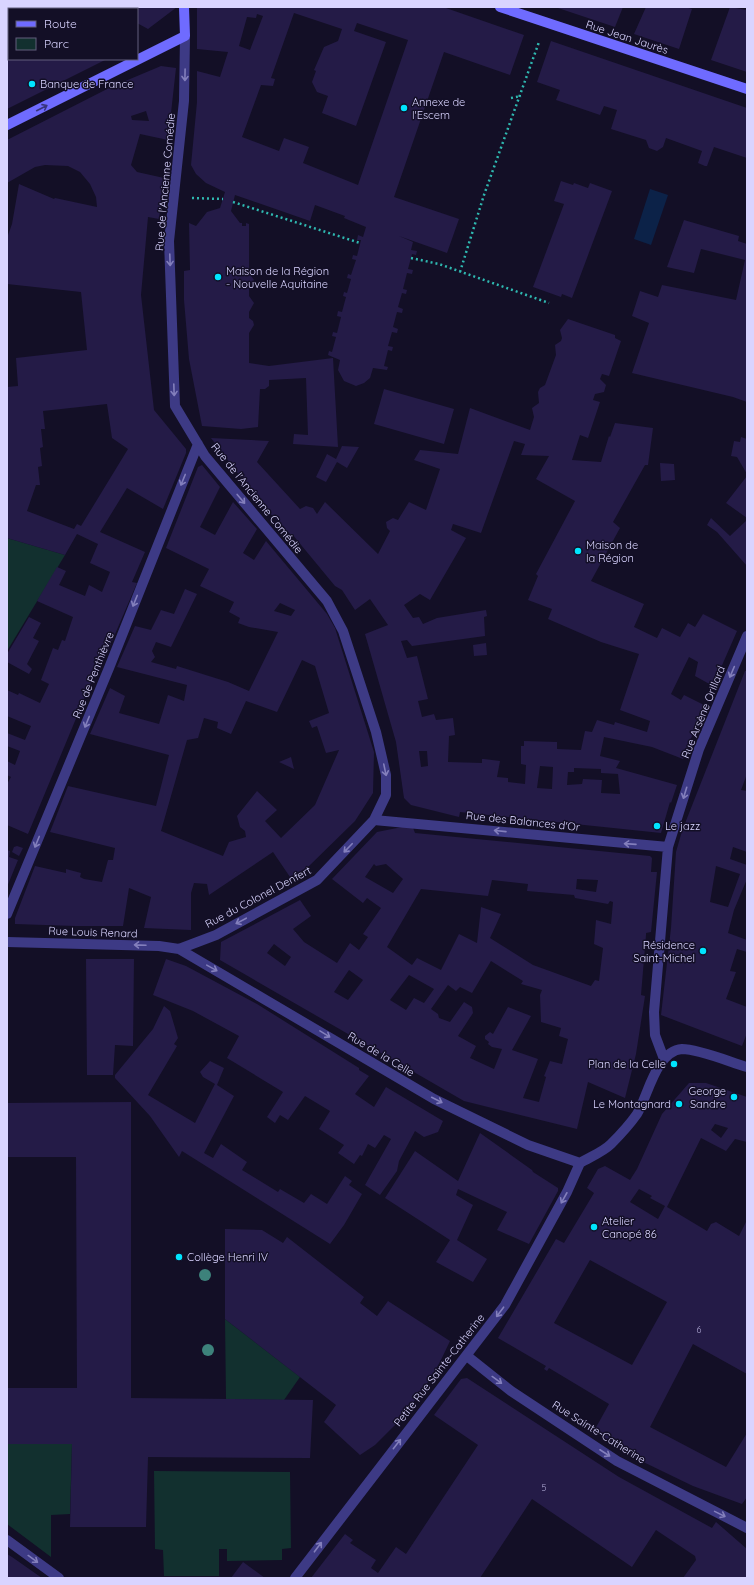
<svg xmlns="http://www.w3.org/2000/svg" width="754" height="1585" font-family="Quicksand,sans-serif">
  <rect width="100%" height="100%" fill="#130f26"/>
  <path fill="#12302f" d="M7 538 65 555 7 651Z
    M225 1319 300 1377 284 1400 226 1399Z
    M7 1444H72L70 1514 51 1515V1557L7 1524Z
    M154 1471 290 1472 291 1548 282 1549V1560L227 1561V1549H219V1576H164L163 1550 155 1549Z"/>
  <path fill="#0c2248" d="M650 189 668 195 651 245 634 239Z"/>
  <path fill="#241b47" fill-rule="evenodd" d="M11 7H177L148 29 137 23V9H10Z
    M197 7H443L524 35 510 75 444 52 394 197 459 219 447 253 399 236 413 242 411 250 417 251 416 255 412 254 408 269 413 270 412 274 407 273 403 289 407 290 406 294 402 293 398 307 403 309 402 313 397 312 393 327 398 329 397 333 392 332 388 346 393 347 392 351 388 350 384 366 388 367 387 370 373 368 370 378 364 383 356 386 344 381 338 370 340 360 328 355 329 351 332 352 336 337 332 336 333 332 337 333 341 317 337 316 338 311 342 312 346 297 343 296 344 292 347 293 351 279 347 278 348 274 351 275 356 260 352 259 353 255 357 256 361 240H357L358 235 363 237 366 227 344 218 345 216 315 205 310 221 235 195 231 211 240 223H242V226H246V223L249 224V273L254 280 249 288V296L254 303 249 312V318L253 321 254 325 249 333V363L269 366 333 358 338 447 293 444 294 434 308 435 306 378 269 380V386L265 389H260L258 427 241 429 202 426 189 359 184 300V271L190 270 189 223 196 226 207 212 220 208 225 192 206 183 196 174 191 165 197 102V71L220 77 228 52 197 49ZM294 13 342 29 338 41 324 47 314 70 316 71 312 82 317 92 328 96 322 113 356 126 386 42 354 31 357 23 408 40 358 185 303 163 309 147 284 138 279 151 242 137 261 85 273 86 275 79 271 78ZM257 14 263 16 250 50 239 46 247 17 256 18Z
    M555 7H623L615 27Z
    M646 7H685L692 9 679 49 634 34Z
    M730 7 747 10V72L711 60Z
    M9 12V59H107L7 109V17Z
    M551 41 747 108V158L714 147 707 166H705L698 163 702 151 666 138 663 147 657 151 649 148 646 140 611 129 617 110 604 106 600 115 556 100 560 90 537 82Z
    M161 66 176 68 168 140 140 134 131 165 137 172 164 178 159 219 148 217 141 295 154 410 186 449V453L163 509 127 488 100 532 145 552 132 582 137 583 100 669 97 668 28 834 7 825V784L11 777 7 775V761L15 765 20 751 7 746V733L25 740 31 726 7 716V690L18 695 19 693 40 703 49 684 41 680 53 648 58 650 62 640 65 641 73 617 37 601 57 567 66 571 59 585 85 596 89 585 102 592 110 572 90 563 98 544 77 534 65 555 7 538V387L18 386 16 358 87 350 81 292 7 284V238L12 224 19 184 54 199 55 198 97 207 96 197 90 184 80 172 68 166 45 165 35 167 7 183V140L111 87ZM146 111 149 121 132 120 131 116ZM107 404 112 438 128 449 81 526 77 524 74 529 27 511 36 485H40L38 467 42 466 40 448 43 447 41 429H45L43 411Z
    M561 181 573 185 574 183 588 188 590 183 612 191 572 298 562 294 561 297 533 287 564 204 554 201Z
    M684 220 739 236 738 241 747 244V402L733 397 632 373 649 323 632 316 640 291 658 297 662 285 736 300 745 260 701 249 694 273 667 267Z
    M568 319 615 335V338L621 341 609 376 602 374 600 379 606 385 604 392 595 394 593 400 600 402 588 438 580 435 572 460 601 462 609 436 610 437 615 423 653 428 648 465H645L613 522 620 528 591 581 644 604 634 627 657 638 662 628 680 637 688 623 695 627 703 614 737 631 713 686 695 676 698 662 689 657 671 694 681 700 684 695 704 705 683 759 652 747 604 737 600 756 620 761 616 768 677 785 671 803 670 802 661 833 460 812 459 817 411 805 404 798 396 742 365 634 388 625 370 599 355 610 342 590 335 586 292 534H290L262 505 211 438 269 441 257 462 300 509 306 506 313 508 317 514 325 502 378 554 390 531 387 528 386 522 393 518 398 520 409 502 426 510 440 469 414 460 420 450 458 454 470 408 530 430 534 417 532 408 539 403 538 392 540 388 545 385 556 355 555 345 561 341 562 338 560 330ZM514 441 525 444 521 455 549 456 536 479 575 501 536 574 538 576 528 600 552 609 548 619 601 642 639 654 620 710 650 721 647 732 615 722 614 725 597 720 592 732 585 731 581 750 557 749V742L524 741V746H521V764L526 765 525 784 508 782V778L497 777 500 761 484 759H482V763L448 762 449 736 455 735 453 718 436 720 434 714 422 717 418 701 428 699 417 656 407 658 401 641 407 640 412 646 485 636 484 617 487 616 486 610 437 618 423 624 419 617 413 618 404 605 420 594 430 600 466 538 451 530 453 524 481 533ZM419 751H427L428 766 421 767ZM540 766 553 767 552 789 537 788ZM574 768 601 769V773L618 774 620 794 601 793 602 780 583 779 582 784 567 785 568 772H574Z
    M384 389 454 409 444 444 374 424Z
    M741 437 747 439V474L737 457 731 456 734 441 740 442Z
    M342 446 359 447 347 468 337 462 326 482 316 477 327 454 336 459Z
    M660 463 674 464 675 480 661 481Z
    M202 465 220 487 200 527 215 535 233 502 257 529 243 553 254 560 266 541 327 614 335 628 374 752 373 793 355 821 308 867 290 877 273 852 209 895 207 884 194 883 191 893V930L144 928 151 897 129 888 123 926H75L15 924V918L35 866 66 873V869L81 873 80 877 84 879 102 882 108 860H113L115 848 50 832 68 786 156 806 169 755 90 734 110 688 125 696 119 713 159 724 168 695 184 701 187 685 117 667 135 626 151 630 161 610 174 614 185 589 197 594 171 647 156 642 152 651 155 657 151 662 176 669 177 666 228 682 249 691 278 632 249 627 238 623 240 618 229 612 234 602 200 586 209 569 166 548 198 467ZM280 603 295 610 291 616 274 611ZM302 660 315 666 329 713 309 721 312 728 317 726 326 753 339 750 315 805 281 838 265 821 277 810 257 791 237 816 240 827 245 831 246 837 229 842 223 856 161 831 187 740 198 738 204 718 218 722 217 728 231 734 246 701 277 712Z
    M747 476V518L726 503Z
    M711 518 730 536 747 520V566L717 532 707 525Z
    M29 617 41 623 33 638 39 641 27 664 32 669 29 674 7 662V654Z
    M486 643 487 655 474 656 473 645Z
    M745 671H747V774L741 790 747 791V852L733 847 730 859 747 865V879L734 910 728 933 747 940V952L737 949 730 971 736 972 726 999 747 1007V1033L742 1046 661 1015 671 928 676 852 682 831ZM716 866 740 874 728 907 710 902Z
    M291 757 294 769 279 762Z
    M412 825 415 833 650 856 652 858 651 872H657L651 932 646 933V935L641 995 645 996 636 1054 625 1098 588 1082 577 1129 464 1101 220 960 221 942 300 900 311 916 293 929 304 942 337 963 350 943 359 950 368 937 363 934 381 908 367 898 363 903 332 879 377 832ZM374 864 376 866 386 864 403 879 393 893 365 877ZM577 879 598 880 596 892 576 889ZM492 880 528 884 527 891 574 895 575 898 608 904 610 901 613 902 611 924 596 920 594 944 603 948 599 981 595 980 591 986 533 965 490 938 501 914 481 907 477 943 459 934 441 970 417 958 412 965 387 947 421 889 488 896ZM274 944 291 957 285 966 267 953ZM491 961 523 981 521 984 542 990 540 995 541 1022 561 1028 559 1036 568 1039 562 1064 550 1061 544 1076 546 1077 539 1102 523 1098 538 1059 512 1050 531 1016 508 1007 493 1034 490 1032 485 1036V1039L489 1042 488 1044 492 1047 502 1049 494 1069 470 1058 476 1046 458 1036 473 1013 472 1007 464 1002 450 1022 439 1018 438 1014 431 1009 448 985 456 991 460 987 472 993ZM349 970 363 980 348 1000 334 992ZM409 975 434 989 424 1003 414 998 406 1010 390 1000Z
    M17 846 23 848 19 856 12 852 14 847Z
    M7 850 10 851 9 857 18 860 7 887Z
    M86 959H134L133 1046 115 1045 113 1075H87Z
    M166 959 186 966 257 1004 359 1068V1070L369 1076 355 1094 374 1107 386 1087 443 1121 438 1132 424 1137 415 1131 399 1161 397 1171 380 1195 365 1185 391 1139 384 1135 375 1148 368 1144 362 1156 360 1155 354 1164 338 1153 344 1145 319 1129 330 1111 305 1096 288 1120 280 1115 275 1123 267 1117 283 1092 227 1058 239 1036 193 1011 153 995Z
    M164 1006 170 1011 178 1038 174 1044 177 1046 148 1095 195 1123 215 1084 203 1077 200 1072 210 1061 224 1068 217 1085 234 1096 204 1153 213 1158 221 1144 247 1162 242 1170 278 1192 280 1189 304 1203 311 1194 327 1204 345 1176 352 1181 349 1185 362 1194 344 1225 330 1244 182 1151 179 1157 150 1116 115 1078V1075L153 1029Z
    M689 1083H706L747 1097V1142L735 1139 726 1151 701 1138 667 1207 707 1231 711 1224 716 1222 739 1236 747 1220V1374L693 1344 650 1427 726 1467 747 1433V1497L742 1504 693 1486 633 1457 594 1431 609 1404 549 1368 547 1371 544 1369 546 1366 498 1338 556 1239 564 1243 594 1193 587 1188 598 1169 605 1166 630 1180 637 1169 662 1114ZM715 1124 728 1128 721 1138 711 1130ZM639 1189 652 1196 650 1198 665 1206 658 1219 630 1202ZM590 1260 667 1302 632 1365 554 1323Z
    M131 1102V1398L313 1400 310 1458 148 1457 146 1527H70L72 1444H7V1388H77L76 1157H7V1103Z
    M480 1133 532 1170 533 1172 558 1188V1191L529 1244 497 1230 507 1212 458 1189 456 1195 473 1205 457 1240 487 1259 473 1282 436 1262 450 1240 385 1198 415 1151 458 1181Z
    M225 1229 262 1230 283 1243 287 1237 364 1297 360 1303 377 1316 388 1301 450 1341 440 1362 426 1385 401 1419 375 1445 360 1455 324 1422 336 1405 225 1319Z
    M467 1378 619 1477 712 1528 716 1522 747 1549V1578H683L696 1560 695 1556 656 1530 632 1567 532 1499 480 1578H311L345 1534 353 1540 350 1543 376 1560 371 1568 378 1573 396 1547 406 1554 478 1445 434 1415 461 1379Z
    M7 1554 12 1557 42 1578H7Z
    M243 1562 265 1578H231Z"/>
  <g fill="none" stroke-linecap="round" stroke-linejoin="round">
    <path stroke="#2fb8b0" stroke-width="2.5" stroke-dasharray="2 3" stroke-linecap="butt" d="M511 98 521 96
      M192 198 223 199
      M233 202 360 243
      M411 258 439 264 549 303
      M460 272 484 195 539 42"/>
    <path stroke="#3d3a85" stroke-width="10" d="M374 820 668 847
      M7 914 109 668 198 444
      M7 942 159 946 179 949 434 1099 528 1145 580 1163
      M179 949 216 935 317 880 374 820 386 795V775L376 732 343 631 327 601 205 456 175 406 169 241 184 101 185 36
      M664 1059 655 1035 654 1012 668 847 699 749 747 636
      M580 1163C590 1157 603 1152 611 1144 620 1135 630 1124 637 1114 648 1096 656 1051 682 1049 699 1049 730 1062 747 1067
      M467 1356 511 1391 617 1461 747 1528
      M7 1540 59 1578
      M295 1578 505 1305 567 1192 580 1163"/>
    <path stroke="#6f6bff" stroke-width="10" d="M500 7 747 89
      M7 125 185 36 184 7"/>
  </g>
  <g fill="#3d827b">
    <circle cx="205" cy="1275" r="6"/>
    <circle cx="208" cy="1350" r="6"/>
  </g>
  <defs><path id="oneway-shaft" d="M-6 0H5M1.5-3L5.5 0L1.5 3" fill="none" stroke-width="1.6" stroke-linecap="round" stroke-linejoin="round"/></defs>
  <g stroke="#837fbc">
    <use href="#oneway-shaft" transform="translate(185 75) rotate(91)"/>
    <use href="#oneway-shaft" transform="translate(170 260) rotate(88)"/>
    <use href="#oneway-shaft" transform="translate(174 390) rotate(88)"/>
    <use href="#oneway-shaft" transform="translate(183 480) rotate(112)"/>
    <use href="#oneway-shaft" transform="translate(241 499) rotate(50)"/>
    <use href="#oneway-shaft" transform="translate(135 601) rotate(112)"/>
    <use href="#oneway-shaft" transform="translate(732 672) rotate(113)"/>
    <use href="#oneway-shaft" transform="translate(87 722) rotate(112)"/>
    <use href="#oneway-shaft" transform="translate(385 770) rotate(78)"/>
    <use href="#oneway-shaft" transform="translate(685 793) rotate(107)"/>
    <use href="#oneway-shaft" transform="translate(500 831) rotate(-174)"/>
    <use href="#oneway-shaft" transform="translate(37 842) rotate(112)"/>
    <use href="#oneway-shaft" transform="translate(630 844) rotate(-176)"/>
    <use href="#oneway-shaft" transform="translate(348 848) rotate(134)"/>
    <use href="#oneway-shaft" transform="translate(241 921) rotate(152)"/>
    <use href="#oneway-shaft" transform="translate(140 945) rotate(-178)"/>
    <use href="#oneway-shaft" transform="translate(212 968) rotate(29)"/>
    <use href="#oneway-shaft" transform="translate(325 1034) rotate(32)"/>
    <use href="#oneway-shaft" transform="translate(437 1100) rotate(27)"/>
    <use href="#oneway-shaft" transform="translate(564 1198) rotate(119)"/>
    <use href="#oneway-shaft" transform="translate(500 1312) rotate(127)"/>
    <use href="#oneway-shaft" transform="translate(497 1380) rotate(36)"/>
    <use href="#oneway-shaft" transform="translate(397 1444) rotate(-52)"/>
    <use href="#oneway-shaft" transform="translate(605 1453) rotate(33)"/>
    <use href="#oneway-shaft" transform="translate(720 1514) rotate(26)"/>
    <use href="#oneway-shaft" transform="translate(318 1547) rotate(-53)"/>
    <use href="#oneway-shaft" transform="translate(33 1559) rotate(36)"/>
  </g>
  <use stroke="#38347d" href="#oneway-shaft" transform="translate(42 108) rotate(-27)"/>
  <g fill="#00e5ff" stroke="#130f26" stroke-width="1.5">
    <circle cx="32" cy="84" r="4"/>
    <circle cx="404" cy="108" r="4"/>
    <circle cx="218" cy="277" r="4"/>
    <circle cx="578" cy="551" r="4"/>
    <circle cx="657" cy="826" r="4"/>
    <circle cx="703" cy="951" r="4"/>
    <circle cx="674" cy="1064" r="4"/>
    <circle cx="734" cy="1097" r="4"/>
    <circle cx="679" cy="1104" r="4"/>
    <circle cx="594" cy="1227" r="4"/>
    <circle cx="179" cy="1257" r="4"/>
  </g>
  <g text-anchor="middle" stroke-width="3" stroke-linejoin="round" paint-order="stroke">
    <g font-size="9" fill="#aca6d1">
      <text x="699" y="1333">6</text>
      <text x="544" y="1491">5</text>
    </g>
    <g font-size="11" fill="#d9d4ff" stroke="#130f26">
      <text transform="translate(627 37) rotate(18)" y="4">Rue Jean Jaurès</text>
      <text transform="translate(165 182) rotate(-85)" y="4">Rue de l'Ancienne Comédie</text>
      <text transform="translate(257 498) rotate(51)" y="4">Rue de l'Ancienne Comédie</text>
      <text transform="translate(93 675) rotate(-68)" y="4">Rue de Penthièvre</text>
      <text transform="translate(703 712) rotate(-68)" y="4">Rue Arsène Orillard</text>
      <text transform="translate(523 821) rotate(6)" y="4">Rue des Balances d'Or</text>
      <text transform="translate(258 897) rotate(-28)" y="4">Rue du Colonel Denfert</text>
      <text transform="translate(93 932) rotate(2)" y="4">Rue Louis Renard</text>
      <text transform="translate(381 1054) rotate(31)" y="4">Rue de la Celle</text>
      <text transform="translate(439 1370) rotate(-52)" y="4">Petite Rue Sainte-Catherine</text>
      <text transform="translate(599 1432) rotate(32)" y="4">Rue Sainte-Catherine</text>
    </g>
    <g font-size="11" fill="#d9d4ff" stroke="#130f26" text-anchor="start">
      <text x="40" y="88">Banque de France</text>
      <text x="412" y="106">Annexe de<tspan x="412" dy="13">l'Escem</tspan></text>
      <text x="226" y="275">Maison de la Région<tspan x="226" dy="13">- Nouvelle Aquitaine</tspan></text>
      <text x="586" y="549">Maison de<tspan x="586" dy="13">la Région</tspan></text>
      <text x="665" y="830">Le jazz</text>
      <text x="695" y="949" text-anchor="end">Résidence<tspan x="695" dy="13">Saint-Michel</tspan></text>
      <text x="666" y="1068" text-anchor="end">Plan de la Celle</text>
      <text x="726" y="1095" text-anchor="end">George<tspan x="726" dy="13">Sandre</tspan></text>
      <text x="671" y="1108" text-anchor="end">Le Montagnard</text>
      <text x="602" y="1225">Atelier<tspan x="602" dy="13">Canopé 86</tspan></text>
      <text x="187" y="1261">Collège Henri IV</text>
    </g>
  </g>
  <rect width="754" height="1585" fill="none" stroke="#d9d4ff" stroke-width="16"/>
  <rect x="8" y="8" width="130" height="52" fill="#130f26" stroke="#625e7d"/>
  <rect x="16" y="21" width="20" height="6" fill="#6f6bff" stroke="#625e7d"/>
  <text x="44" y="28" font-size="12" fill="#d9d4ff">Route</text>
  <rect x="16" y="38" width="20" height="12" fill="#12302f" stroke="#625e7d"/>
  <text x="44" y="48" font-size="12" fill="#d9d4ff">Parc</text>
</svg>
